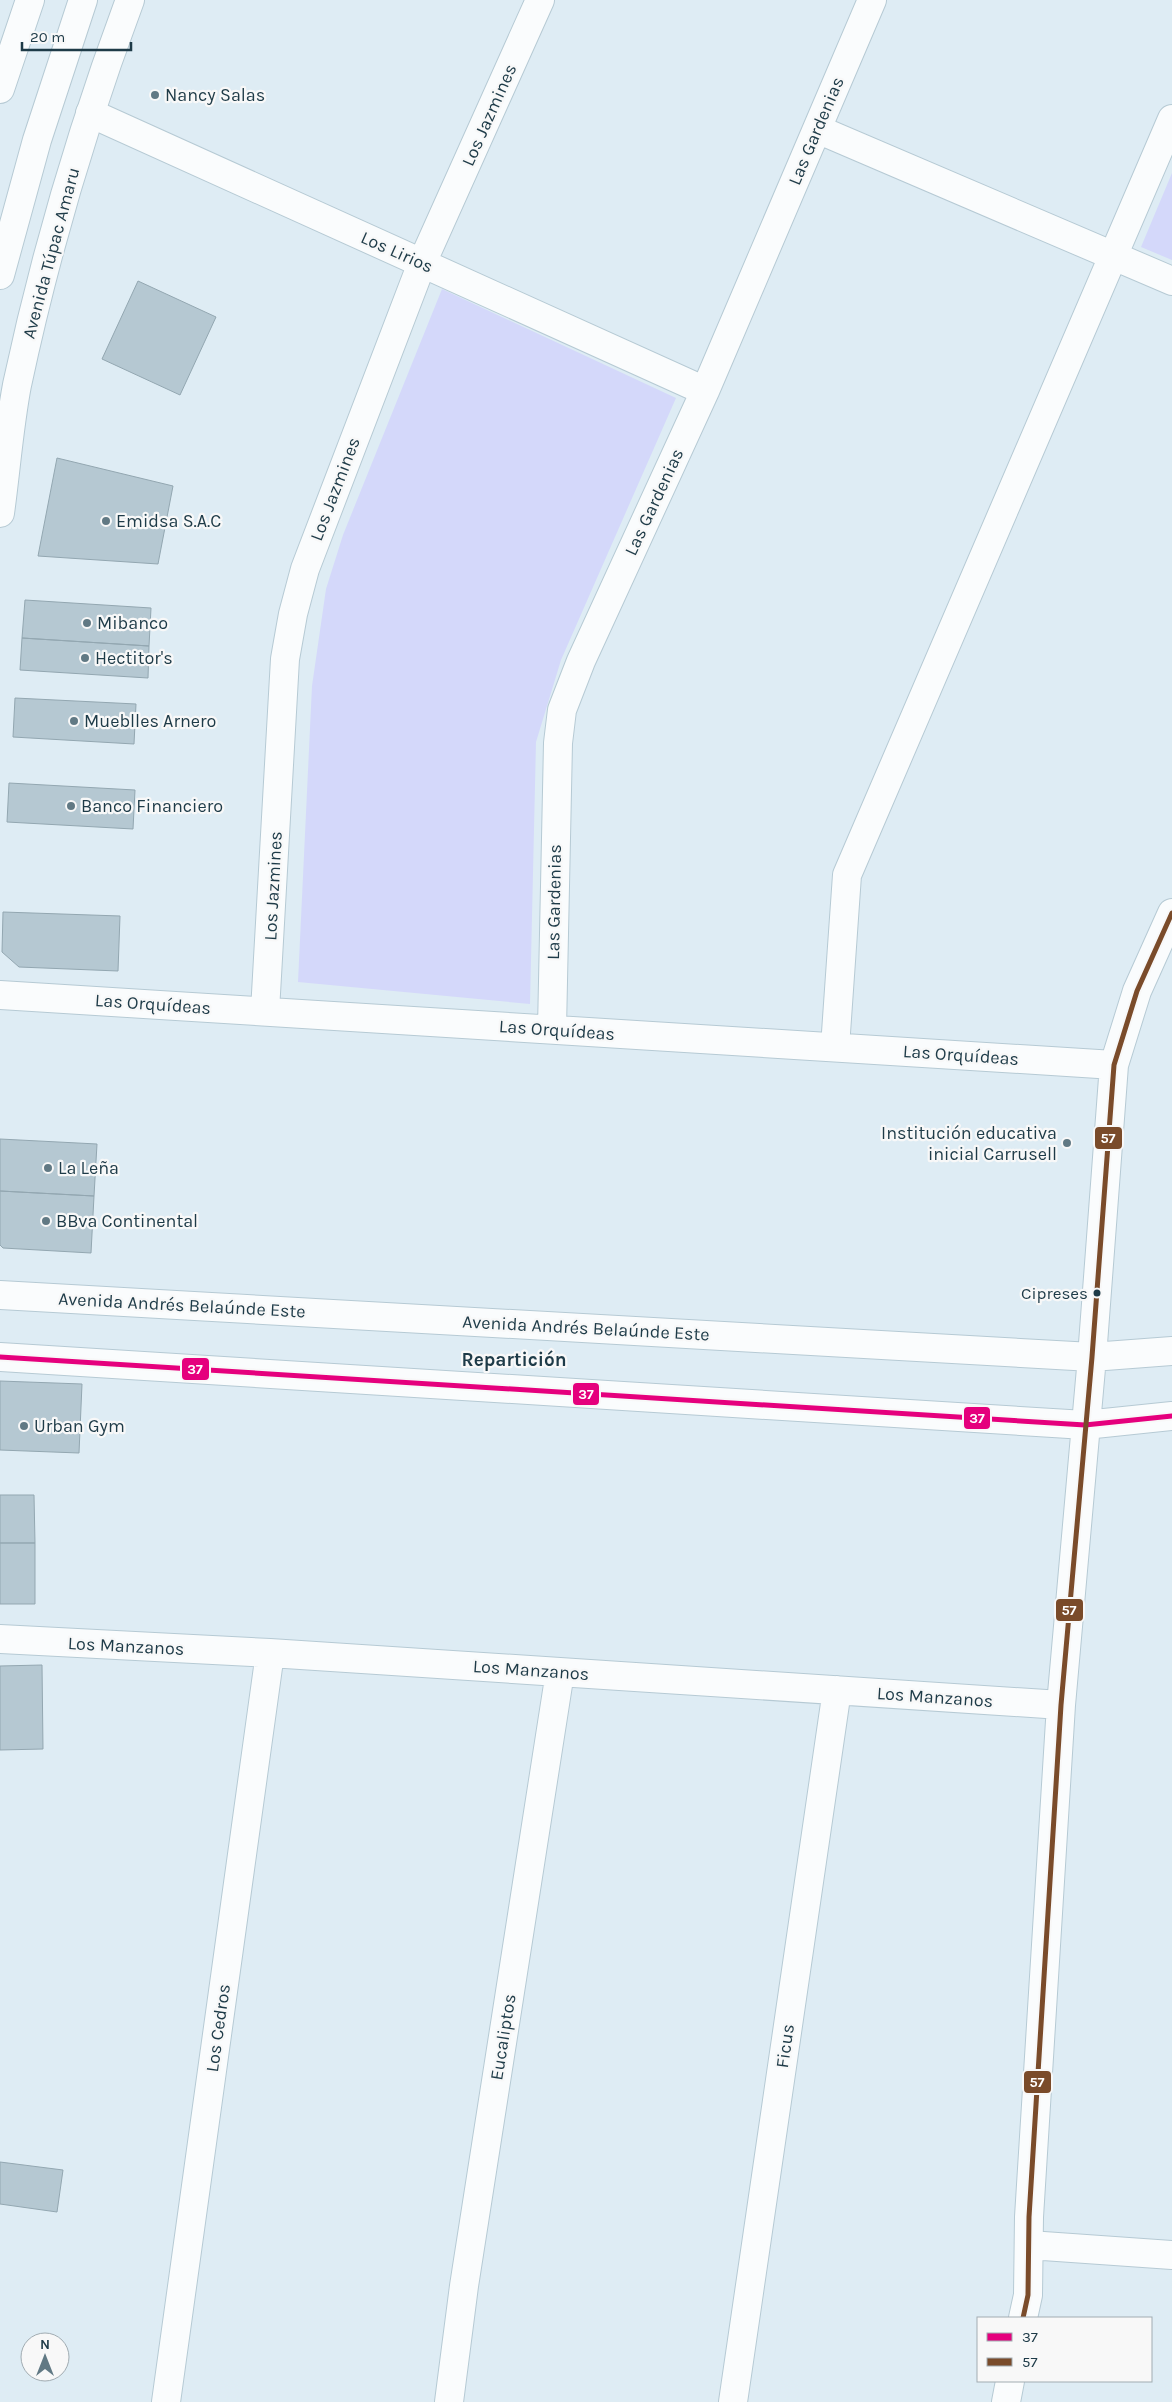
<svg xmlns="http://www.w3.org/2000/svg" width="1172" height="2402" font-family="Karla,sans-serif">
  <rect width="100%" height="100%" fill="#deecf4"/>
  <path fill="#d4d8fa" d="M1172 173V260L1141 247Z
    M442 289 676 398 561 660 536 742 530 1004 298 982 312 686 326 589 343 535Z"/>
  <path fill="#b5c8d2" stroke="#93a7b1" d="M138 281 216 317 180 395 102 359Z
    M57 458 173 486 158 564 38 556Z
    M25 600 151 608 149 646 22 638Z
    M22 638 149 646 148 678 20 670Z
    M15 698 136 704 134 744 13 737Z
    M9 783 135 790 133 829 7 822Z
    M3 912 120 916 118 971 19 967 2 952Z
    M0 1139 97 1144 94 1196 0 1191Z
    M0 1191 94 1196 91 1253 3 1248 0 1245Z
    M0 1381 82 1384 79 1453 0 1450Z
    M0 1495H34L35 1543H0Z
    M0 1543H35V1604H0Z
    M42 1665 43 1749 0 1750V1666Z
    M0 2162 63 2170 57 2212 0 2204Z"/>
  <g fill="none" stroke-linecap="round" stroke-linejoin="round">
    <g stroke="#b6cad4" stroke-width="30">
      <path id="minor" d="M90 113 705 391
        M817 129 1172 281
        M0 995 1114 1065
        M265 1011 285 659 293 614 305 569 422 263 540 0
        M552 1029 558 743 562 710 581 661 705 391 872 0
        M835 1047 847 875 1172 119
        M0 1295 1092 1357 1172 1351
        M0 1357 1085 1425 1172 1416
        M0 1639 270 1653 1061 1705
        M1029 2245 1172 2255
        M1023 2318 1028 2295 1029 2217 1061 1705 1092 1357 1114 1065 1137 991 1172 913
        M166 2402 270 1653
        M449 2402 464 2286 560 1672
        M733 2402 837 1690
        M1006 2402 1010 2381"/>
    </g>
    <g stroke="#b6cad4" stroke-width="30">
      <path id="major" d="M0 513C6 470 9 427 17 385 45 254 83 125 130 0"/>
    </g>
    <g stroke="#b6cad4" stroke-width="30">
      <path id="highway" d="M0 89 30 0
        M0 275 37 140 83 0"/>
    </g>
    <use href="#minor" stroke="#fafcfd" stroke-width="28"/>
    <use href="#major" stroke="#fafcfd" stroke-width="28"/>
    <use href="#highway" stroke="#fafcfd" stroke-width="28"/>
    <g stroke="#f8f8f8" stroke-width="9">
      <path id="bus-1" d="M0 1357 1085 1425 1172 1416"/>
    </g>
    <g stroke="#f8f8f8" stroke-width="9">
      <path id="bus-2" d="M1023 2318 1028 2295 1029 2217 1061 1705 1092 1357 1114 1065 1137 991 1172 913"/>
    </g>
    <use href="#bus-1" stroke="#e5007d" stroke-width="5"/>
    <use href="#bus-2" stroke="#7a4b2a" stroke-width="5"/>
  </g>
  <g fill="#617984" stroke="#f8f8f8" stroke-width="2">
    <circle cx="155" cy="95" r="5"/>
    <circle cx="106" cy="521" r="5"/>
    <circle cx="87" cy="623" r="5"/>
    <circle cx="85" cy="658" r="5"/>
    <circle cx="74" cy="721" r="5"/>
    <circle cx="71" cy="806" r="5"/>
    <circle cx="1067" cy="1143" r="5"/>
    <circle cx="48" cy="1168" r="5"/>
    <circle cx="46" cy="1221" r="5"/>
    <circle cx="24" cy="1426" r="5"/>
  </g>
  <circle fill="#1e3b48" stroke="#f8f8f8" stroke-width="2" cx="1097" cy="1293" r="4.5"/>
  <g text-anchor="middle" stroke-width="4.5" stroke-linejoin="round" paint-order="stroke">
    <g font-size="17" fill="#1e3b48" stroke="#f8f8f8" text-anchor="end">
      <text x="1088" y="1299">Cipreses</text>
    </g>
    <g font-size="18" fill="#1e3b48" stroke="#f8f8f8" text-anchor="start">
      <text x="165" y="101">Nancy Salas</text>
      <text x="116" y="527">Emidsa S.A.C</text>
      <text x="97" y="629">Mibanco</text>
      <text x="95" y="664">Hectitor's</text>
      <text x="84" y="727">Mueblles Arnero</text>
      <text x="81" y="812">Banco Financiero</text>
      <text x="1057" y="1139" text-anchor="end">Institución educativa<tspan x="1057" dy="21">inicial Carrusell</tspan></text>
      <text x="58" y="1174">La Leña</text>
      <text x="56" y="1227">BBva Continental</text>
      <text x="34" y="1432">Urban Gym</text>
    </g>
    <g font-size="18" fill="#1e3b48" stroke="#f8f8f8">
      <text transform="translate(489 115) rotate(-66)" y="6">Los Jazmines</text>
      <text transform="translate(816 131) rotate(-67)" y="6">Las Gardenias</text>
      <text transform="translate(397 252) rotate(24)" y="6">Los Lirios</text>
      <text transform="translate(51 253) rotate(-75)" y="6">Avenida Túpac Amaru</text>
      <text transform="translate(335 489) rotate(-69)" y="6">Los Jazmines</text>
      <text transform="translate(654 502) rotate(-65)" y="6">Las Gardenias</text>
      <text transform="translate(273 886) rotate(-87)" y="6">Los Jazmines</text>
      <text transform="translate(554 902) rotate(-89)" y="6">Las Gardenias</text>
      <text transform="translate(153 1004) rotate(4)" y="6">Las Orquídeas</text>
      <text transform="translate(557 1030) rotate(4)" y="6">Las Orquídeas</text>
      <text transform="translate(961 1055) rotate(4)" y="6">Las Orquídeas</text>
      <text transform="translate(182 1305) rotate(3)" y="6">Avenida Andrés Belaúnde Este</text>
      <text transform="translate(586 1328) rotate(3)" y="6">Avenida Andrés Belaúnde Este</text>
      <text transform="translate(126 1646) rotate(3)" y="6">Los Manzanos</text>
      <text transform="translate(531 1670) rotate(4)" y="6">Los Manzanos</text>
      <text transform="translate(935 1697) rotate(4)" y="6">Los Manzanos</text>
      <text transform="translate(218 2028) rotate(-82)" y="6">Los Cedros</text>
      <text transform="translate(503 2037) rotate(-81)" y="6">Eucaliptos</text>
      <text transform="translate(785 2046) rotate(-82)" y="6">Ficus</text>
    </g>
    <g font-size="19" font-weight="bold" fill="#1e3b48" stroke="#f8f8f8">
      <text x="514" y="1366">Repartición</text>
    </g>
  </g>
  <g stroke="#f8f8f8" stroke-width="2">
    <rect x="1094" y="1126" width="29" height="24" rx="5" fill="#7a4b2a"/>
    <rect x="181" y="1357" width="29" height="24" rx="5" fill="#e5007d"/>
    <rect x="572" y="1382" width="28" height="24" rx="5" fill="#e5007d"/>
    <rect x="963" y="1406" width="28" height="24" rx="5" fill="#e5007d"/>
    <rect x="1055" y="1598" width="29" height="24" rx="5" fill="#7a4b2a"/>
    <rect x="1023" y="2070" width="29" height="24" rx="5" fill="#7a4b2a"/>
  </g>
  <g font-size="14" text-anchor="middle" font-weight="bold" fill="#fff">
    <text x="1108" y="1143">57</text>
    <text x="195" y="1374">37</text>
    <text x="586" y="1399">37</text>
    <text x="977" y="1423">37</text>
    <text x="1069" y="1615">57</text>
    <text x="1037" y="2087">57</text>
  </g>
  <rect x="977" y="2317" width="175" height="65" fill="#f8f8f8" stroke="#a1acb2"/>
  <rect x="987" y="2333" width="25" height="8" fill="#e5007d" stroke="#a1acb2"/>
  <text x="1022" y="2342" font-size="15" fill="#1e3b48">37</text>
  <rect x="987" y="2358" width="25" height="8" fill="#7a4b2a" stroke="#a1acb2"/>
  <text x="1022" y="2367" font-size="15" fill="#1e3b48">57</text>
  <g transform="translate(45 2357)"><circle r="24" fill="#f8f8f8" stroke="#a1acb2"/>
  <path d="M0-4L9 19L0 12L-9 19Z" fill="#617984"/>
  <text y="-8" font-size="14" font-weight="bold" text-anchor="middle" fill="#1e3b48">N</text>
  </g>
  <path d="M22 42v8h109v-8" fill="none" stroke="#1e3b48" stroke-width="2.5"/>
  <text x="30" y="42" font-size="15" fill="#1e3b48" stroke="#f8f8f8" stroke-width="4" paint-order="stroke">20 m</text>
</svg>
